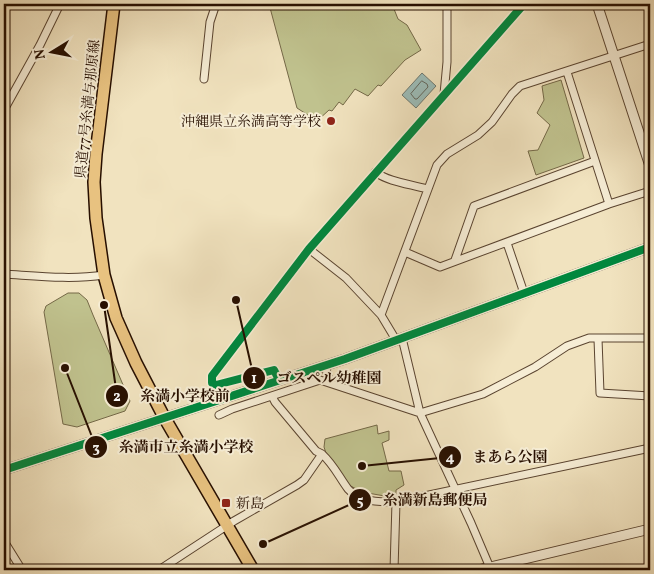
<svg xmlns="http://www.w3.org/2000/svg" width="654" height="574" font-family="Vollkorn,'Noto Serif JP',serif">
  <rect width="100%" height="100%" fill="#f1e3bf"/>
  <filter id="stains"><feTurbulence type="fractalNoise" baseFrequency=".004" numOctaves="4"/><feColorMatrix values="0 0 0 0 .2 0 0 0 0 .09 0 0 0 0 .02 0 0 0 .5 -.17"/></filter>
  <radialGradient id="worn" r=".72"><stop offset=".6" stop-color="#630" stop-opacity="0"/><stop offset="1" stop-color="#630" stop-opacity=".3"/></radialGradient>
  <path fill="#c0c28e" stroke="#746847" d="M269 4H392L398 19 407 25 421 50 405 60 381 86 378 85 368 96 355 89 343 105 339 102 332 111 329 110 317 121 297 108Z
    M561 80 584 158 536 175 528 151 538 150 550 125 537 113 544 100 542 86Z
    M68 293H79L87 300 93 315 130 401 125 411 77 427 63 424 44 312 46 306Z
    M377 425 378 434 389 431V440L382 443 389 471H401L404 485 396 490V498L362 492 347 484 327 456 324 447 325 439Z"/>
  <path fill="#9cbdb9" stroke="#6d776f" d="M422 73 436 86 416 108 402 95Z"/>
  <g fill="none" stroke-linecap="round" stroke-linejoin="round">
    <path stroke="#62665c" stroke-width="1" d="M422 81 427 84 428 87 417 99H415L411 94Z"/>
    <g stroke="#5a4430" stroke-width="9">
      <path id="minor" d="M204 79 210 22 216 4
        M444 94 447 62V4
        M4 110 40 45 60 4
        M375 172C389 182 410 184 427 189
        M609 204 650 191
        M507 243 524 293
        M309 249 346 278 381 315 396 340
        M405 252 440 267 609 204 567 72
        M455 260 474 206 595 161
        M4 274C37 276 71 280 104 275
        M381 315 437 165 447 154 478 135 492 122 512 94 520 86 650 44
        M402 338 420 413 471 523 491 570
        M598 339 600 393 650 396
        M325 366 330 383
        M279 380 274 370 216 385 212 383V376L309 249 524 4
        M219 415 232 409 320 380 420 413 483 394 535 367 567 346 589 338H650
        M322 454C334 465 339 477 348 489 359 502 380 502 396 502L650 448
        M4 541 22 570
        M159 570 234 521 297 485 304 480 322 454 316 451 275 402 272 396
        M394 570 396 502"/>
    </g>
    <g stroke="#5a4430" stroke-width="11">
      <path id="tertiary" d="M597 4 650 166
        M4 470 345 359 650 247
        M478 570 650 529"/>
    </g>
    <g stroke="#270f00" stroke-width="14">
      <path id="primary" d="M114 4 96 154 94 182 96 218 104 275 116 318 136 363 164 417 253 570"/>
    </g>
    <use href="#minor" stroke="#f6edd5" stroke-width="7"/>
    <use href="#tertiary" stroke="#f6edd5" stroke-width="9"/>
    <use href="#primary" stroke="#e8c280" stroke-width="11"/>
    <g stroke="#f6edd5" stroke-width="11">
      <path id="cycleway" d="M279 380 274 370 216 385 212 383V376L309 249 524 4
        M4 470 345 359 650 247"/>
    </g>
    <use href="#cycleway" stroke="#00873e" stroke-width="8"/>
  </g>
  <g fill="#8f2418" stroke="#f6edd5" stroke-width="2">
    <circle cx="331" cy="121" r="5"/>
    <rect x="221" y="498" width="10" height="10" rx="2.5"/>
  </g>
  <g text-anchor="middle" stroke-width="4" stroke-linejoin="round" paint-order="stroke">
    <g font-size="14" fill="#270f00" stroke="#f6edd5">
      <text transform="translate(87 109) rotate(-84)" y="5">県道77号糸満与那原線</text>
    </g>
    <g font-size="14" fill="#270f00" stroke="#f6edd5" text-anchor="end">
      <text x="321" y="126">沖縄県立糸満高等学校</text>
      <text x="236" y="508" text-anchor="start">新島</text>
    </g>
  </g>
  <path fill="none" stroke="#270f00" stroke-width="2" d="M236 300L254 378M104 305L117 396M65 368L96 447M362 466L450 457M263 544L360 500"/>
  <g fill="#270f00" stroke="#f6edd5" stroke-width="2">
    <circle cx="236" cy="300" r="5"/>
    <circle cx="104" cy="305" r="5"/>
    <circle cx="65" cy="368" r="5"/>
    <circle cx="362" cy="466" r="5"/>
    <circle cx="263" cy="544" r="5"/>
    <circle cx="254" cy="378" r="12"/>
    <circle cx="117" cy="396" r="12"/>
    <circle cx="96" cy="447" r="12"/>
    <circle cx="450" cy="457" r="12"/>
    <circle cx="360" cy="500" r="12"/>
  </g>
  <g font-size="15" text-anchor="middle" font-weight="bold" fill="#fff">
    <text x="254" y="383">1</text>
    <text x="117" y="401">2</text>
    <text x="96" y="452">3</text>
    <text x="450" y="462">4</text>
    <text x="360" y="505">5</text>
  </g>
  <g font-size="15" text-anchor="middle" font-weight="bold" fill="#270f00" stroke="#f6edd5" stroke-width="4" stroke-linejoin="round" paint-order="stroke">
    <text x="329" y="383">ゴスペル幼稚園</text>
    <text x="185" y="401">糸満小学校前</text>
    <text x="186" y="452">糸満市立糸満小学校</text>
    <text x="510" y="462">まあら公園</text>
    <text x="435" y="505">糸満新島郵便局</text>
  </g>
  <rect width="654" height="574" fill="none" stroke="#f1e3bf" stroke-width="20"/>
  <rect x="5" y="5" width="644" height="564" fill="none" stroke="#270f00" stroke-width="2.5"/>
  <rect x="10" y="10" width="634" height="554" fill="none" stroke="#270f00"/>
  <g transform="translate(52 52) rotate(260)" stroke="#f6edd5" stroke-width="4" paint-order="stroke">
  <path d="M0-4L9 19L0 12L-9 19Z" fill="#270f00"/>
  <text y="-8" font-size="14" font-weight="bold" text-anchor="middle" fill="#270f00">N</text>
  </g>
  <rect width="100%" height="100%" filter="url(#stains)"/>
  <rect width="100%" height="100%" fill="url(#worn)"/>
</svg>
